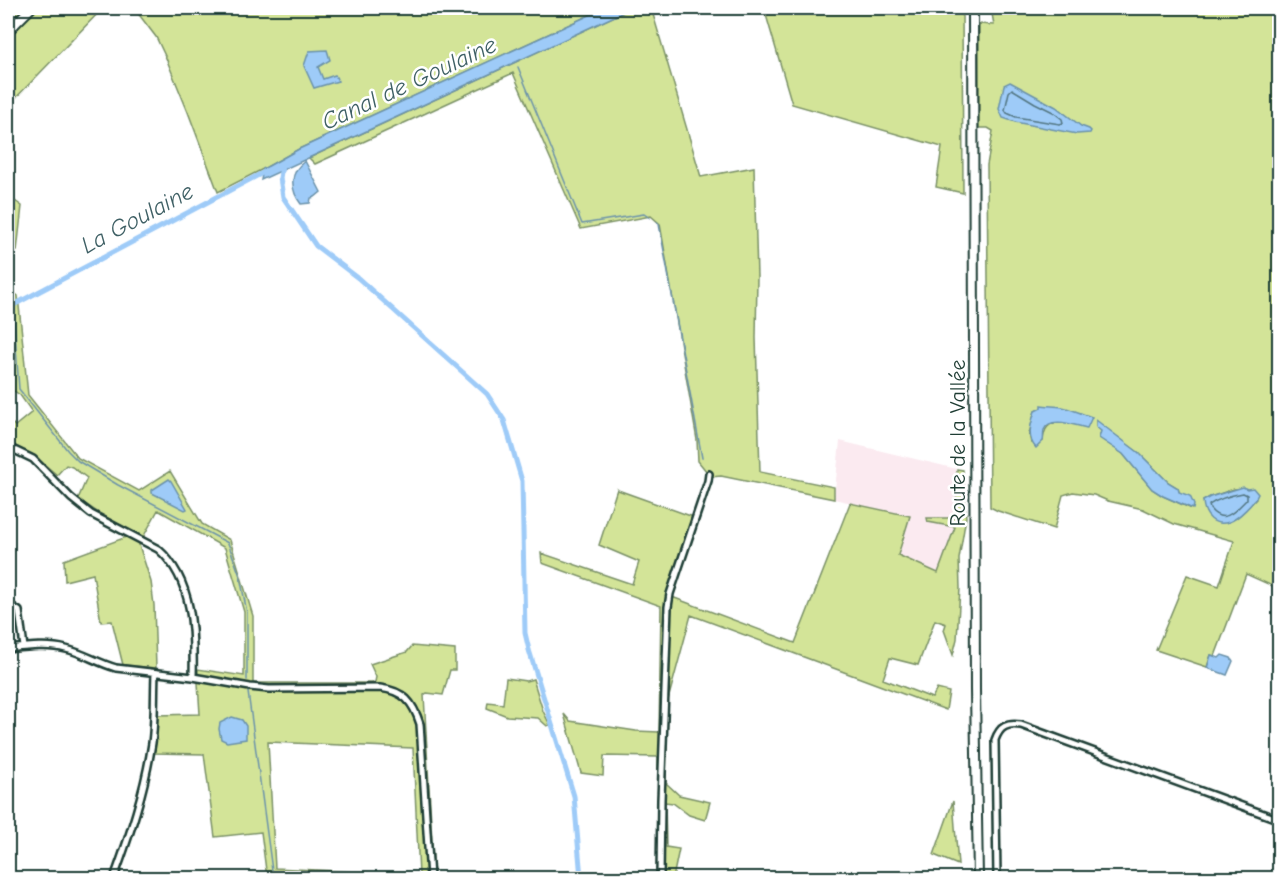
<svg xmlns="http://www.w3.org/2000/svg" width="1287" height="886" font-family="'Comic Neue',sans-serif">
  <rect width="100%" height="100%" fill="#fff"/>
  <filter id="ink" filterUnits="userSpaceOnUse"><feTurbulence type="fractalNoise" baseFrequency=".0167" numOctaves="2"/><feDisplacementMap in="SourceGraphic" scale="12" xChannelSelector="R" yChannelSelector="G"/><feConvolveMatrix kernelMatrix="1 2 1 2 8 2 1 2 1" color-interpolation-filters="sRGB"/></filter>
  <g filter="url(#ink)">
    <path fill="#fbeaf0" d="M840 441 957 469 956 518H928V522L955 527 938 573 897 555 910 516 834 499Z"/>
    <path fill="#d3e498" stroke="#799066" stroke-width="1.5" fill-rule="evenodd" d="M8 8H103L8 106Z
      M134 8H605L299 149 263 169 218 192 188 112 166 58 156 37Z
      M632 8H658L652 11 701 177 754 167 757 277 756 338 760 472 834 487V499L721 476 711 477 698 461 697 440 660 224 651 216 581 229 513 73 315 164 309 158Z
      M764 8H962L963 193 936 187 942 147 792 104Z
      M991 8H1279V589L1246 574 1215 656 1211 655 1207 667 1156 650 1187 575 1219 586 1234 541 1174 524 1143 509 1108 501 1094 495 1073 492 1063 495 1054 529 998 511 990 507 987 165 993 131 988 128H979V24L994 25ZM1049 407H1062L1061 422C1048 422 1044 429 1043 441L1031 443 1029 434 1035 411 1041 408ZM1096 421 1138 452 1168 482 1178 488 1179 492 1192 509 1163 496 1152 489 1123 454 1100 438 1101 431ZM1234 489H1247L1256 499C1242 513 1235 525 1215 521L1203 501 1210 497Z
      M15 201 22 206 17 251 10 255 8 264V203Z
      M8 288 18 296 28 395 78 458 139 491 170 471 202 524 230 540 253 616V683H372L375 682 376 677 370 664 407 652 412 646 455 650V670H450L443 695 427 693 424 695 434 878H267L261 832 215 837 204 754 154 753 157 715 200 714 198 683V669L244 676V612L225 548 158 510 139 545 151 582 154 605 156 668 123 665 112 621 101 622 93 574 65 581 64 560 124 538 129 530 99 513 78 499 87 478 72 467 66 465 57 475 32 454 8 444V428L13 424 15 426 32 412 20 395 8 387V361C11 354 10 346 8 340ZM268 742 413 748 419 875 275 868Z
      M957 469 963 470 966 517 959 559 960 588 957 639 953 655 944 630 946 624 935 620 918 665 890 658 883 679 932 698 937 689 949 692 946 710 691 615 668 700 666 783 679 795 710 802 705 820 689 815 673 803 665 802 666 847 679 849 673 878H657L658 757 604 756 603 776 581 773 564 714 570 721 636 731 659 732 661 606 542 563 541 553 632 584 639 562 599 545 617 489 618 490 699 519 672 597 795 643 850 503 910 516 898 555 938 573 955 527 928 522 927 518H956Z
      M506 678 526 681 533 679 543 711 550 725 547 726 538 718 507 716 487 708 488 702 503 704Z
      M953 801 958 865 934 855Z"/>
    <path fill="#9ecbf8" stroke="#6b92aa" stroke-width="1.5" d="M605 8H632L261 180 263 169 299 149Z
      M327 50 330 60 318 67 323 79 335 75 338 81 314 88 304 66 309 51Z
      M1010 82 1056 107 1081 126 1089 129 1091 131 1090 133 1077 134 1015 122 1003 118 999 109 1004 85Z
      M305 161 321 192 315 197 311 198 310 203 301 204C290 190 289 172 305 161Z
      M1041 405C1047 406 1056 406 1062 407 1072 409 1082 414 1092 417L1087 428C1076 426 1050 415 1044 430 1043 433 1044 437 1043 441L1036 448C1026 437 1031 424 1035 411L1041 408Z
      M1096 420 1138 452 1168 482 1178 488 1179 492 1190 496 1194 505 1193 509 1163 496 1152 489 1123 454 1099 438 1101 431 1096 427Z
      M169 479 171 481 187 509 185 510 152 493V490Z
      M1243 487 1247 489 1253 488 1258 494C1255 502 1238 519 1229 522 1214 527 1204 516 1203 501L1210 497Z
      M1211 655 1219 658 1222 655 1231 658 1233 661 1227 675 1207 668Z
      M232 717 242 720 246 726V739L227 742 221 739 219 729 220 723Z"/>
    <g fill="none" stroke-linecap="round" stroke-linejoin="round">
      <path stroke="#527682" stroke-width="1.5" d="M1012 89 1035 103 1053 112 1062 119 1063 123 1060 124 1016 117 1007 113 1005 110 1009 92Z
        M1243 493 1247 495V499C1236 510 1224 526 1210 509L1209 505C1218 499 1232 495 1243 493Z"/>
      <path stroke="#6b92aa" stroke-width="1.5" d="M518 67 582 224 644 214 650 218
        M657 222 659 224 702 458
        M13 305 19 389 68 451 78 461 118 485 228 543 240 576 247 613V680
        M248 692 273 878
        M272 873 358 878"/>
      <path stroke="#9ecbf8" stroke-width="5" d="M282 165 280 178 283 197 316 246 358 278 487 394 504 420 522 481 525 633 529 650 574 796 581 878
        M8 308 268 170"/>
      <g stroke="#1f3d34" stroke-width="10">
        <path id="street" d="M8 447 33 459 71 498 91 514 158 549C194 580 194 634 193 677
          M8 593 10 605 19 611 24 647
          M8 649C26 647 48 644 66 649 83 653 98 663 116 668L193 677 250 687 269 689 380 688C404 691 413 702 420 724L430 878
          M114 878C130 834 145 790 152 743 155 720 154 696 155 673
          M660 878 661 800 668 607 670 594 708 481 709 474
          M997 878 995 740C1000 726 1007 723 1021 725L1280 820"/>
      </g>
      <g stroke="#1f3d34" stroke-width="12">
        <path id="secondary" d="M973 8 975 690 978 878
          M8 31 31 8"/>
      </g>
      <use href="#street" stroke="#fff" stroke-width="5"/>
      <use href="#secondary" stroke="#fff" stroke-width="8"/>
    </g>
  </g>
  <g text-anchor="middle" stroke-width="5" stroke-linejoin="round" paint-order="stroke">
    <g font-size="22" fill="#1f3d34" stroke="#fff">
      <text transform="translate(957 443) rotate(-90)" y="8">Route de la Vallée</text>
    </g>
    <g font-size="24" font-style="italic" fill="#3f6065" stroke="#fff">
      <text transform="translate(409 83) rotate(-25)" y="8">Canal de Goulaine</text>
      <text transform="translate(137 218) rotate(-28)" y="8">La Goulaine</text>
    </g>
  </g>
  <rect width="1287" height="886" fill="none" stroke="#fff" stroke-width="30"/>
  <rect x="15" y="15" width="1257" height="856" fill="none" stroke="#1f3d34" stroke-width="2" filter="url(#ink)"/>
</svg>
